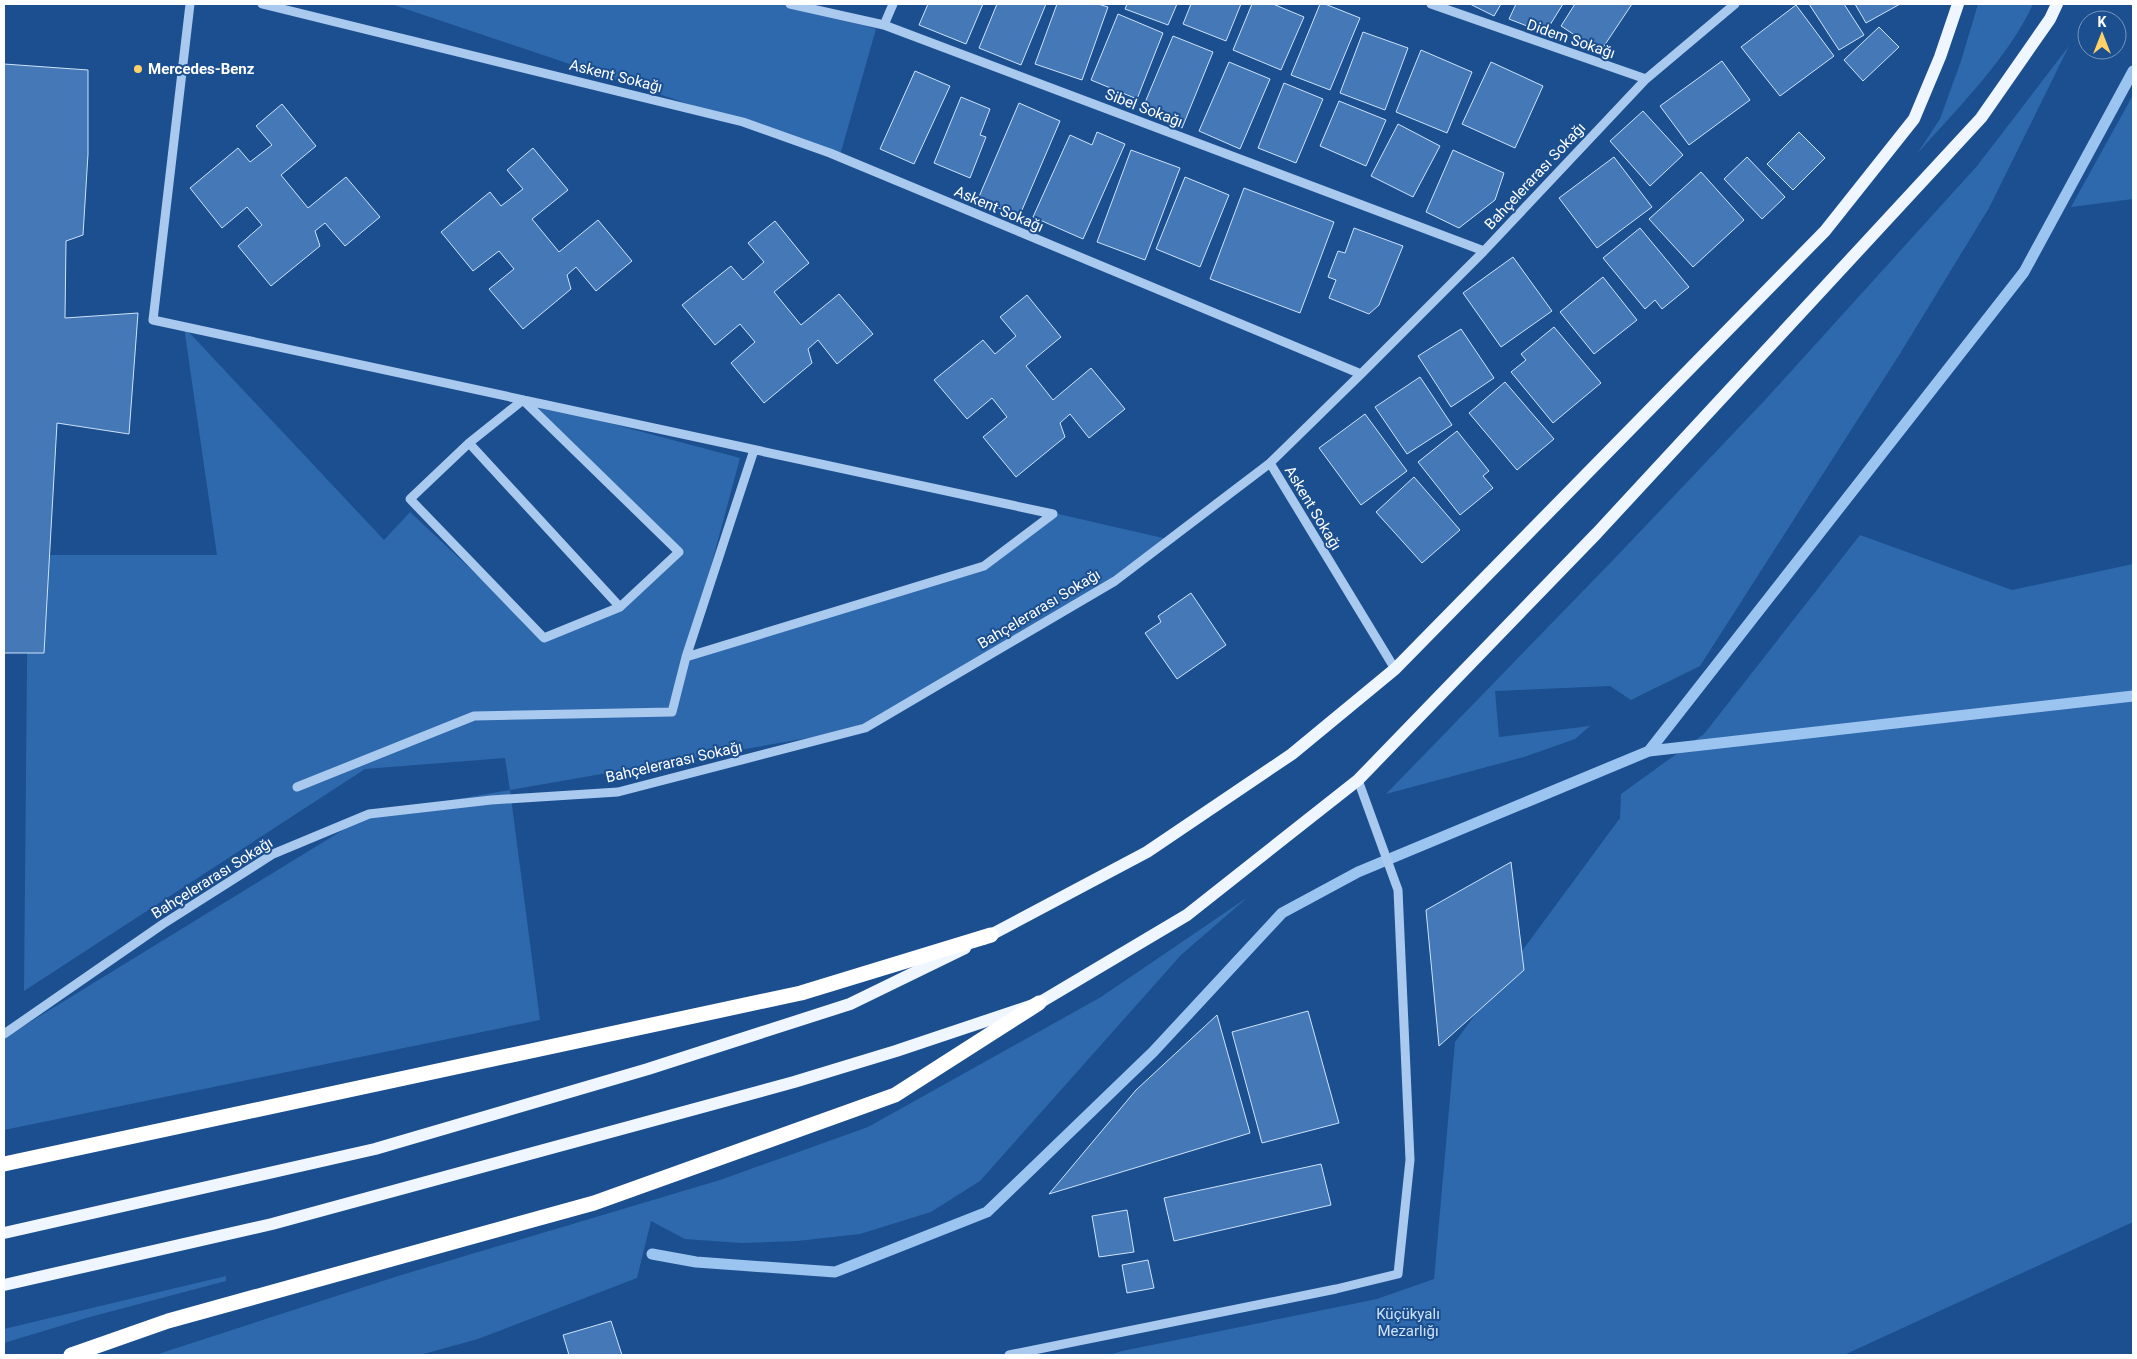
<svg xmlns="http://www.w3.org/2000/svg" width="2137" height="1359" font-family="Roboto,sans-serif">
  <rect width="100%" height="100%" fill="#1b4f8f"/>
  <path fill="#2e69ad" d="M391 4H789L876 29 840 155Z
    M1978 4H2033C2010 56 1955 111 1917 154L1940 119 1961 61Z
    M2069 46 1989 208 1901 352 1700 666 1631 700 1610 686 1495 691 1499 737 1590 726 1575 739 1524 757 1386 794 1616 557 1765 400 1977 166Z
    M2133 95V199L2071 207Z
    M184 327 384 540 410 512 544 638 620 607 675 551 523 400 740 458 687 656 984 566 1054 513 1176 541 865 728 510 790 540 1020 4 1130V1038L369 814 510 790 505 758 365 769 24 991 28 555H217Z
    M1860 535 2012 590 2133 564V1222L1844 1355H1109L1122 1351 1377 1299 1434 1279 1455 1042 1620 818 1621 794 1704 734Z
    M1248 897 1181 955 980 1181 931 1212 860 1234 797 1241 741 1243 685 1239 651 1221 637 1278 478 1339 420 1355H155L398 1276 720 1180 868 1127 1101 997Z
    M226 1276V1281L90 1317 4 1343V1329Z"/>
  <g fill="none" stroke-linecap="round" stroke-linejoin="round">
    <path stroke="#9cc4f0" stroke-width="11" d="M1649 751 2024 272 2133 71
      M652 1254 696 1262 835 1272 987 1212 1153 1052 1282 913 1358 872 1649 751 2133 696"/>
  </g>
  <path fill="#4478b7" stroke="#cfe3fa" d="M928 4H983L966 44 919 25Z
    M997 4H1046L1021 65 979 48Z
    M1057 4H1098L1108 7 1082 80 1035 64Z
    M1127 4H1177L1168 25 1125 9Z
    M1191 4H1241L1226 41 1183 24Z
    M1252 4H1273L1304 17 1281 70 1233 50Z
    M1320 4H1325L1360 18 1330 90 1291 75Z
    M1470 4H1501L1494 16Z
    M1516 4H1563L1545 33 1509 19Z
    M1575 4H1632L1600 52 1561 26Z
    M1809 4H1844L1864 35 1839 50Z
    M1855 4H1900L1866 23Z
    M1796 5 1834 56 1780 96 1741 47Z
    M1118 14 1163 33 1137 99 1091 80Z
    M1879 27 1899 47 1863 81 1844 60Z
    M1363 32 1408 48 1385 110 1340 93Z
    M1173 36 1213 52 1182 128 1141 112Z
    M1421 50 1472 72 1447 133 1396 112Z
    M1722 61 1750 100 1689 145 1660 106Z
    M1229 62 1270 79 1240 149 1199 131Z
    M1491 62 1543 86 1515 148 1462 124Z
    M4 64 88 70V154L83 235 66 241 65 318 138 313 129 434 57 423 44 653H4Z
    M915 71 950 86 914 164 880 149Z
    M1284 83 1323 99 1296 163 1258 148Z
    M961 97 990 109 980 135 986 137 970 178 934 163Z
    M1339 101 1386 120 1366 166 1320 146Z
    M1019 103 1060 121 1019 217 978 199Z
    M282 104 316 146 281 175 308 208 346 177 380 217 345 246 325 223 315 231 320 246 271 286 238 246 262 225 247 207 222 228 190 188 238 148 250 162 272 145 256 126Z
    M1643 111 1683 155 1650 186 1610 141Z
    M1398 124 1440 146 1413 197 1371 176Z
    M1097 132 1125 144 1083 239 1033 217 1070 135 1092 145Z
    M1799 132 1825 158 1793 190 1767 164Z
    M533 148 568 190 532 219 559 252 598 220 632 261 596 291 576 267 567 275 571 289 523 329 489 289 514 269 499 251 473 271 441 232 490 192 501 206 523 189 507 170Z
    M1131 150 1180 168 1145 260 1097 242Z
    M1453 150 1504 173 1495 200 1459 228 1426 212Z
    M1614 157 1652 207 1597 248 1559 198Z
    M1747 157 1785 197 1762 219 1724 179Z
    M1701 172 1744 220 1693 267 1649 219Z
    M1185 177 1229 195 1200 267 1156 249Z
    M1244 188 1334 222 1300 313 1210 279Z
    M775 221 809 263 774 292 801 325 839 294 873 334 837 364 818 340 808 349 812 363 764 403 731 363 755 342 740 324 715 345 682 305 731 266 743 280 764 262 748 243Z
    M1354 228 1403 246 1379 305 1369 314 1329 298 1336 280 1328 277 1338 251 1345 253Z
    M1640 228 1689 287 1662 309 1655 300 1645 309 1603 258Z
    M1513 257 1552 311 1501 347 1463 293Z
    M1603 277 1637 320 1594 354 1560 312Z
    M1027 295 1061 337 1026 366 1053 400 1091 368 1125 409 1089 438 1070 414 1060 423 1065 437 1016 477 983 437 1007 417 992 398 967 419 934 380 983 340 995 354 1016 336 1000 317Z
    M1554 327 1601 383 1553 423 1511 372 1526 360 1521 354Z
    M1461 329 1494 378 1451 407 1418 356Z
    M1420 377 1452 425 1407 454 1375 407Z
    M1505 382 1554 439 1517 470 1469 413Z
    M1365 414 1407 471 1361 505 1319 448Z
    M1457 431 1489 471 1483 476 1493 488 1460 515 1418 462Z
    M1414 477 1460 530 1422 563 1376 512Z
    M1191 593 1226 645 1177 679 1145 633 1161 622 1158 616Z
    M1511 862 1524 970 1439 1046 1426 910Z
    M1308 1011 1339 1123 1262 1143 1232 1032Z
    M1217 1015 1250 1133 1049 1194 1136 1090Z
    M1321 1164 1331 1205 1174 1241 1164 1198Z
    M1127 1210 1134 1252 1099 1257 1092 1216Z
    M1148 1260 1154 1288 1127 1293 1122 1265Z
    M611 1321 622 1355H569L563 1335Z"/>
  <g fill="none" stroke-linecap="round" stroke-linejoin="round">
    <path stroke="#a9c9ee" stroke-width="9" d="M190 4 153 320 1053 514
      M262 4 743 122 830 153 1361 374 1270 463 1395 669
      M790 4 884 25 1484 251
      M1431 4 1646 79
      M884 25 893 4
      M1361 374 1484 251 1646 79 1735 4
      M523 400 679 552 620 607 544 638 410 499 469 443Z
      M469 443 620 607
      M754 450 686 657 984 566 1053 514
      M297 787 474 716 672 712 686 657
      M4 1034 163 924 273 854 369 814 491 800 618 792 865 728 1115 581 1270 463
      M1009 1355 1336 1289 1398 1274 1410 1160 1398 890 1358 780"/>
    <path stroke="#f0f6ff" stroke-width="12" d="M983 939 1147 852 1292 754 1395 669 1825 231 1914 119 1940 57 1958 4
      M4 1233 375 1149 648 1069 850 1004 965 948
      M4 1285 272 1224 794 1082 896 1051 1039 1003 1187 915 1358 780 1597 533 1981 118 2050 19 2057 4"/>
    <path stroke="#fff" stroke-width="15" d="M4 1164 801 993 991 935
      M71 1355 168 1321 594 1203 895 1095 1039 1003"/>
  </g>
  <circle fill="#ffd166" stroke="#1b4f8f" stroke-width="2" cx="138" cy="69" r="5"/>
  <g text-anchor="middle" stroke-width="4" stroke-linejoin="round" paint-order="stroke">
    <g font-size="15" fill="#fff" stroke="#1b4f8f">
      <text transform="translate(1571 39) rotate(19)" y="5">Didem Sokağı</text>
      <text transform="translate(616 76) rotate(14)" y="5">Askent Sokağı</text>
      <text transform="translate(1144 108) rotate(21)" y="5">Sibel Sokağı</text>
      <text transform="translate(1535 176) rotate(-47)" y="5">Bahçelerarası Sokağı</text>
      <text transform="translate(999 209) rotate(23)" y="5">Askent Sokağı</text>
      <text transform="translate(1313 508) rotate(59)" y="5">Askent Sokağı</text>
      <text transform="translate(1039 609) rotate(-31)" y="5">Bahçelerarası Sokağı</text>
      <text transform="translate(674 762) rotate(-13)" y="5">Bahçelerarası Sokağı</text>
      <text transform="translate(212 878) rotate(-32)" y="5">Bahçelerarası Sokağı</text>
    </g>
    <g font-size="15" font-weight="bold" fill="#fff" stroke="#1b4f8f" text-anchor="start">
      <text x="148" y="74">Mercedes-Benz</text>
    </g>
    <g font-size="15" fill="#cfe3fa" stroke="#1b4f8f">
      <text x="1408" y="1319">Küçükyalı<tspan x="1408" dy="17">Mezarlığı</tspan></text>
    </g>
  </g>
  <rect width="2137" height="1359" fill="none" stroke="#ffffff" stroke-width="10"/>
  <g transform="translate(2102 35)"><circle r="24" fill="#1b4f8f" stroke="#7695bc"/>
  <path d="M0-4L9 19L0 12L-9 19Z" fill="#ffd166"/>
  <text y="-8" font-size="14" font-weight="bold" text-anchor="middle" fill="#ffffff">K</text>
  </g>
</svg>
